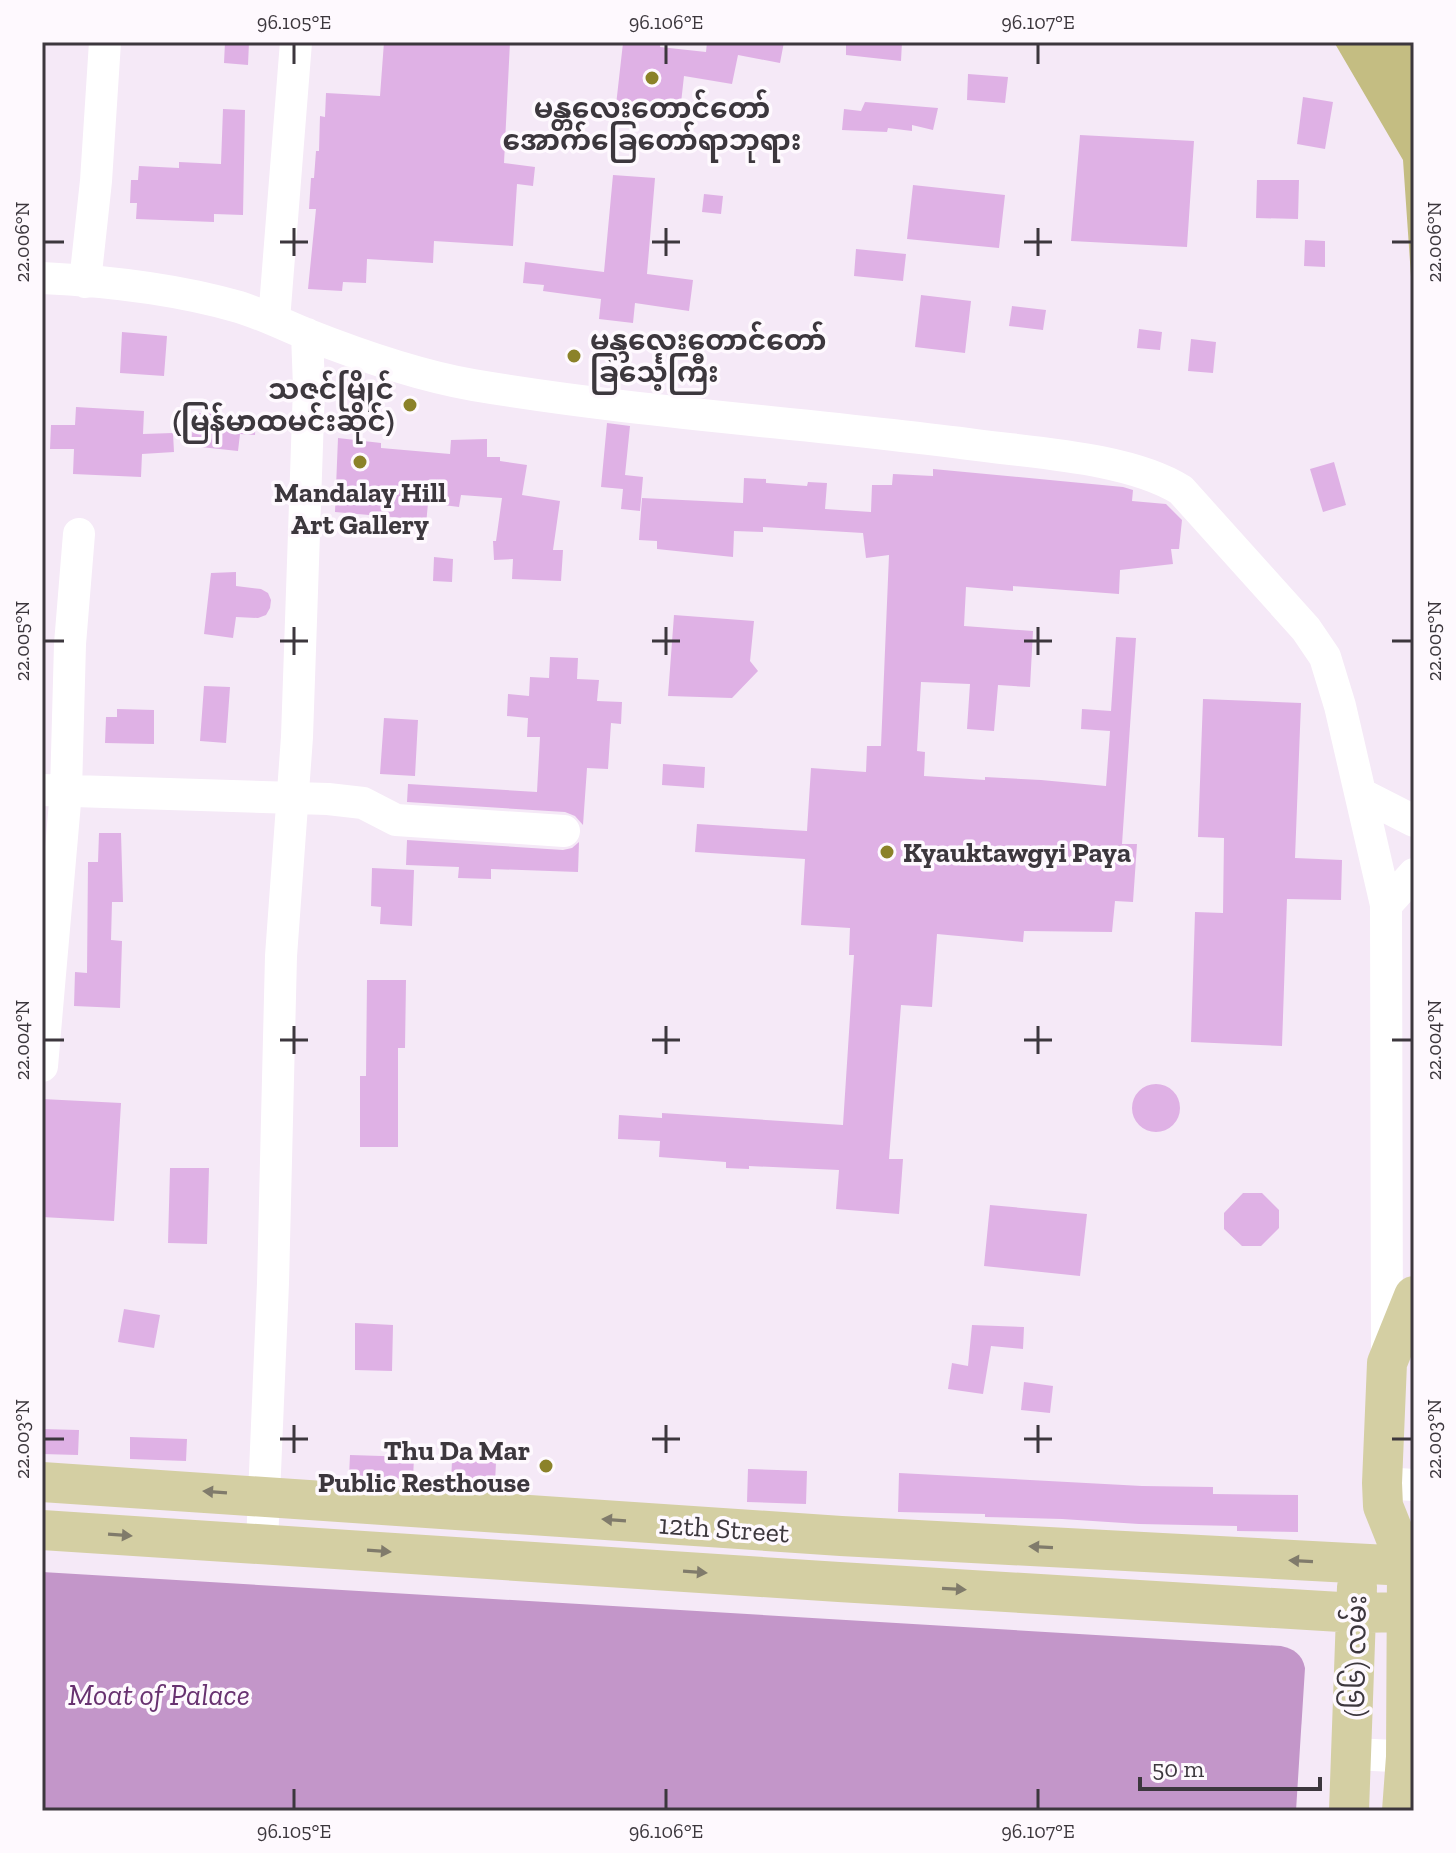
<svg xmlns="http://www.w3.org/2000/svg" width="1456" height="1853" font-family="'Zilla Slab','Noto Sans Myanmar',serif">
  <rect width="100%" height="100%" fill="#f5e9f7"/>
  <path fill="#c4bd82" d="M1334 42H1414V320L1403 160Z"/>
  <path fill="#c396c9" d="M42 1572 1281 1646C1294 1649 1302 1654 1305 1668L1296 1811H42Z"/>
  <path fill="#dfb1e5" d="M225 42H249L248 65 224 63Z
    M384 42H510L504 163 535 167 533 186 517 184 513 246 434 241 433 263 367 259 366 283 343 282 342 291 308 289 316 209H309L311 178H314L316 151H319L320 116 325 117 326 93 380 96Z
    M642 42H661L660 47 706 52 707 42H784L780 63 738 55 732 84 684 76 680 112 616 105 623 43 641 45Z
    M846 42H902L901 61 846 55Z
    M968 74 1008 77 1005 103 967 100Z
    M1303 97 1333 102 1325 149 1297 144Z
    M865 102 938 108 933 130 912 125V131L888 128 887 132 842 130 844 109 861 111Z
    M223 109 245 110 243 215 214 214V222L136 219 137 203H130L131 180H138L139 166 179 168V162L221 164Z
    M1080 135 1194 141 1187 247 1071 241Z
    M613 175 655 178 647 274 693 280 689 311 635 303 633 323 599 319 601 299 543 291 544 285 523 283 525 262 604 272Z
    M1257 180H1299L1298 219 1256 218Z
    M913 185 1005 195 999 248 907 239Z
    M704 194 723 196 721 214 702 212Z
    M1305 240 1325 241V267L1304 266Z
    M856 249 906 254 903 281 854 276Z
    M921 295 971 301 965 353 915 347Z
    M1012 306 1046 310 1043 330 1009 326Z
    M1139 329 1162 332 1160 350 1137 348Z
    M122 332 167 336 164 376 120 373Z
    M1191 339 1216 342 1213 373 1188 371Z
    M76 407 144 411 143 434 173 433 174 452 142 454 141 477 73 474 74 449H50L51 425H75Z
    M194 413 256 416 255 435 240 434 238 451 191 446Z
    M607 423 630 426 625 475 643 477 640 511 621 509 623 489 601 487Z
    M338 438 381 443V448L450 454 451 440 487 439V457H500V461L527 465 522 495 560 501 553 550H563L561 581 512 579 513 559 494 560 493 541H496L502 498 461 495 459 507 428 503 426 525 403 522V518L335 512Z
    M1334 462 1346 505 1323 512 1310 469Z
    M933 469 1123 487 1133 490 1132 501 1166 504 1182 520 1179 549H1171L1173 564 1120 570 1119 594 1013 586V591L966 587 964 626 1033 631 1030 687 998 685 994 731 967 729 970 684 921 682 917 751 925 752 924 776 985 780V777L1041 780 1106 786 1110 731 1081 729 1082 709 1111 711 1116 637 1136 638 1122 844H1137L1133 902 1115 901 1112 932 1024 931 1023 942 937 934 932 1007 901 1005 889 1159H903L899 1214 836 1209 839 1170 749 1166V1169L726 1168V1162L659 1157 660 1141 618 1139 619 1115 662 1118V1113L843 1125 854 955H849L850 928 801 925 805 859 695 852 697 824 807 831 811 768 866 772 867 746H881L889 555 866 558 863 533 763 527V532L734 531 733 557 657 549V541L639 540 642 498 743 503 744 478 766 479V483L807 486 808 482 827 483 825 509 871 512 872 485H892L893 474 933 476Z
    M434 557 453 559 452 582 433 581Z
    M236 572V586L261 589 268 593 271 600 270 608 266 615 258 618 236 617 233 638 204 634 211 573Z
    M674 615 754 621 750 661 758 671 732 698 668 696Z
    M550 657 578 658 577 679 599 680 597 701 622 702 621 724 611 723 608 769 587 768 583 825 575 816 565 812 407 802 408 784 537 792 540 737H527L528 718 507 716 508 694 529 696 530 677 549 678Z
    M204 686 230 687 226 743 200 741Z
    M1203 699 1301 703 1295 858 1342 860 1341 900 1287 899 1282 1046 1191 1042 1195 912 1223 913 1224 838 1198 837Z
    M117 709 154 710V744L105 743 106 717H117Z
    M384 718 418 720 415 776 380 774Z
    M663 764 705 767 704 788 662 785Z
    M99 833H121L123 902H112L111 940 122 941 120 1008 74 1006 75 972 87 973 88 862H98Z
    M407 840 563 850 572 848 579 842 578 872 491 869V879L458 878 459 867 406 865Z
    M372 868 414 870 412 926 380 924 381 907 371 906Z
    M367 980H406L405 1048H398V1147H360V1076H366Z
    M1132 1108a24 24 0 1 1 48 0a24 24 0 1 1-48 0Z
    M42 1099 121 1103 114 1221 42 1217Z
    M170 1168H209L207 1244 168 1243Z
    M1243 1193H1262L1279 1210V1228L1261 1246H1242L1224 1229V1213Z
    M990 1205 1087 1214 1080 1276 984 1266Z
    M124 1309 160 1315 154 1348 118 1342Z
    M355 1323 393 1325 392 1371 355 1370Z
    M972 1325 1024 1327 1023 1349 991 1346 983 1394 948 1389 952 1363 968 1366Z
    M1024 1382 1053 1386 1050 1413 1021 1410Z
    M42 1429 79 1430 78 1455 42 1454Z
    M130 1437 187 1439 186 1461 130 1459Z
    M350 1455 414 1457 413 1479 349 1477Z
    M452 1461 496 1462 495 1483 451 1482Z
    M748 1469 807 1471 806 1504 747 1502Z
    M899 1473 1142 1486 1213 1487V1494L1298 1495V1532L1237 1531V1526L1139 1524 1062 1519 985 1517V1514L898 1512Z"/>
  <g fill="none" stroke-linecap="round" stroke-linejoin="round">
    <path stroke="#fff" stroke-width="32" d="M42 278C107 281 176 289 239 307 262 314 284 325 306 334 359 355 416 375 473 385 639 413 809 423 976 445 1036 453 1130 458 1181 490L1306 629 1325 657 1340 706 1386 905 1387 1353
      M85 282 96 181 105 42
      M274 320 296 42
      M42 790 328 799 363 803 396 820 564 831
      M1361 794 1414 821
      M1386 905 1414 874
      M42 1066 66 791 70 644 79 534
      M1382 1483 1414 1485
      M262 1543 273 1283 281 956 297 737 309 387 307 334
      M1353 1754 1414 1757"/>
    <path stroke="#d4cfa3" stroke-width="40" d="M42 1482 841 1536 1407 1566
      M42 1530 839 1582 1357 1613 1406 1612
      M1349 1811 1357 1587
      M1402 1811 1406 1757 1407 1566 1383 1506 1382 1483 1387 1363 1414 1296"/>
  </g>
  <defs><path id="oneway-solid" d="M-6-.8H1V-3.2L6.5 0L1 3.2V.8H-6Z" transform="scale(2)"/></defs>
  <g fill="#807b6b">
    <use href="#oneway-solid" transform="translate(215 1492) rotate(-176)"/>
    <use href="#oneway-solid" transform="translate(614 1520) rotate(-176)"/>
    <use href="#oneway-solid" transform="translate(120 1535) rotate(4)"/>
    <use href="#oneway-solid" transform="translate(1041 1547) rotate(-177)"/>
    <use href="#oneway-solid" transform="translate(379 1551) rotate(4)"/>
    <use href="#oneway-solid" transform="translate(1301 1561) rotate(-177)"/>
    <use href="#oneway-solid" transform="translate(695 1572) rotate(4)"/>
    <use href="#oneway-solid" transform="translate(954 1589) rotate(3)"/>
  </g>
  <path fill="none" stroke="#3c373d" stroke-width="3" d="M294 44V64M666 44V64M1038 44V64M294 228V256M666 228V256M1038 228V256M44 242H64M280 242H308M652 242H680M1024 242H1052M1392 242H1412M294 627V655M666 627V655M1038 627V655M44 641H64M280 641H308M652 641H680M1024 641H1052M1392 641H1412M294 1026V1054M666 1026V1054M1038 1026V1054M44 1040H64M280 1040H308M652 1040H680M1024 1040H1052M1392 1040H1412M294 1425V1453M666 1425V1453M1038 1425V1453M44 1439H64M280 1439H308M652 1439H680M1024 1439H1052M1392 1439H1412M294 1789V1809M666 1789V1809M1038 1789V1809"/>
  <g fill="#8b8229" stroke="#fef9fe" stroke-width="3">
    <circle cx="652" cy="78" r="8"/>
    <circle cx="574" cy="356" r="8"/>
    <circle cx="410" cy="405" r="8"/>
    <circle cx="360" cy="462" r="8"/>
    <circle cx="887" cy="852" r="8"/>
    <circle cx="546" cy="1466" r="8"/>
  </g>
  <g text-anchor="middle" stroke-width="7" stroke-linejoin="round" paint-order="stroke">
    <g font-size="28" font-weight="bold" fill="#3c373d" stroke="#fef9fe">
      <text x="652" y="118">မန္တ‌လေးတောင်တော်<tspan x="652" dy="32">အောက်ခြေတော်ရာဘုရား‌</tspan></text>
      <text x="590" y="350" text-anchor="start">မန္တလေးတောင်တော်<tspan x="590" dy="32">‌ခြင်္သေ့ကြီး</tspan></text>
      <text x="394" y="399" text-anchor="end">သဇင်မြိုင်<tspan x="394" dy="32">(မြန်မာထမင်းဆိုင်)</tspan></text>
      <text x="360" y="502">Mandalay Hill<tspan x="360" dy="32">Art Gallery</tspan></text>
      <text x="903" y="862" text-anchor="start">Kyauktawgyi Paya</text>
      <text x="530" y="1460" text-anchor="end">Thu Da Mar<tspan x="530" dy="32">Public Resthouse</tspan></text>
    </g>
    <g font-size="28" fill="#3c373d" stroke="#fef9fe">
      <text transform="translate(724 1528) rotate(4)" y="10">12th Street</text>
      <text transform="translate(1355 1656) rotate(-89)" y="10">(၆၆) လမ်း</text>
    </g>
    <g font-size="30" font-style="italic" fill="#683270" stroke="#fef9fe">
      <text x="159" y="1705">Moat of Palace</text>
    </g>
  </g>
  <rect width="1456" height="1853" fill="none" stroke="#fef9fe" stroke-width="88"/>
  <path d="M1140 1777v12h180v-12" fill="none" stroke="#3c373d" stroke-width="4"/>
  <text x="1152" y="1777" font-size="24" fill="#3c373d" stroke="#fef9fe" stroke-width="6" paint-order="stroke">50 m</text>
  <rect x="44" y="44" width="1368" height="1765" fill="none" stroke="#3c373d" stroke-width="3"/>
  <g font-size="20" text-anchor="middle" fill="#3c373d">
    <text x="294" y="29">96.105°E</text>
    <text x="666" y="29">96.106°E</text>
    <text x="1038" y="29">96.107°E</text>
    <text transform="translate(22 242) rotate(-90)" y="7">22.006°N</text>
    <text transform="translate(1434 242) rotate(-90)" y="7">22.006°N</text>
    <text transform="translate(22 641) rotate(-90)" y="7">22.005°N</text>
    <text transform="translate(1434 641) rotate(-90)" y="7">22.005°N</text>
    <text transform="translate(22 1040) rotate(-90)" y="7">22.004°N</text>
    <text transform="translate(1434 1040) rotate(-90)" y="7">22.004°N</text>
    <text transform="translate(22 1439) rotate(-90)" y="7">22.003°N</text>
    <text transform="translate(1434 1439) rotate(-90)" y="7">22.003°N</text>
    <text x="294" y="1838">96.105°E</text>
    <text x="666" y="1838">96.106°E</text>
    <text x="1038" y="1838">96.107°E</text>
  </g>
</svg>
